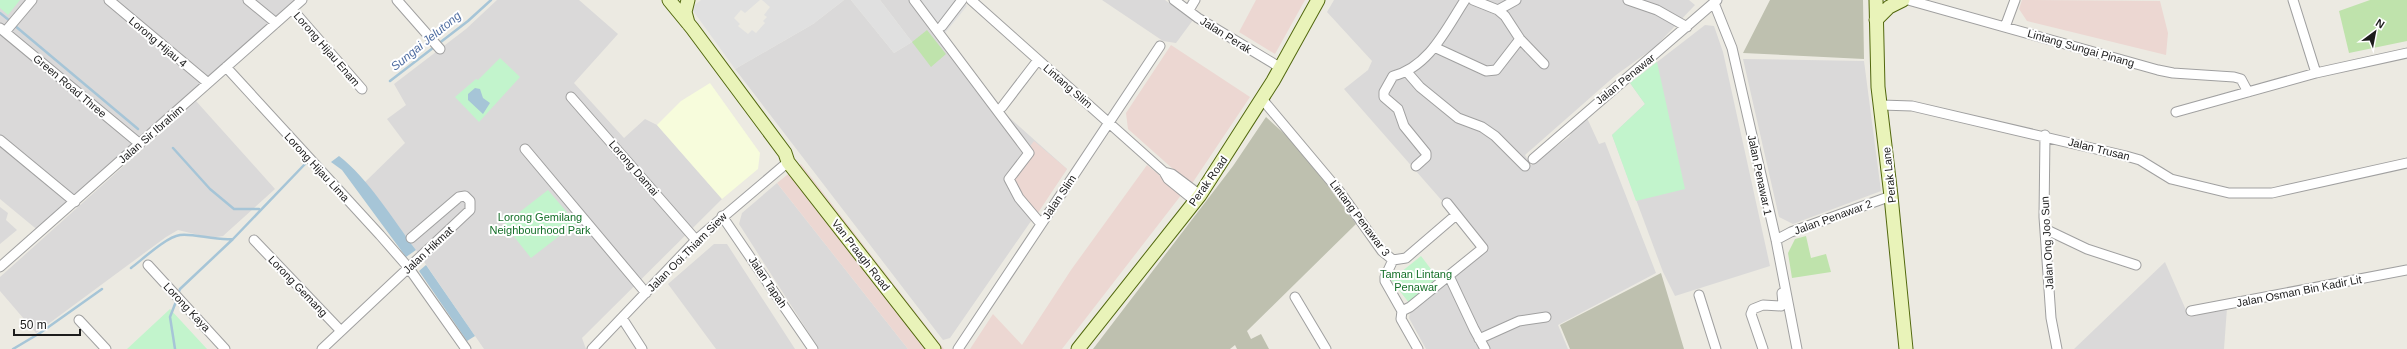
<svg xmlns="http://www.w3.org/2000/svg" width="2407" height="349" font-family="Arial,sans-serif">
  <rect width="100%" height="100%" fill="#eceae2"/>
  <path fill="#dad9d9" d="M0 0H302L40 232 0 199Z
    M497 0H579L618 34 574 83 624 138 645 119 657 125 722 199 582 338 586 349H484L416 250 364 183 405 143 387 119 406 105 394 84 466 29Z
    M844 0H851L894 53 912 42 880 0H920L1002 111 1067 169 950 338 943 340 735 69 813 24Z
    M1102 0H1165L1193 20 1176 43 1163 41Z
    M1334 0H1689L1695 5 1655 47 1616 75 1525 155 1531 165 1569 137 1573 130 1587 118 1599 144 1605 142 1656 273 1558 325 1568 349H1426L1409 318 1411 309 1475 261 1487 245 1458 210 1444 203 1344 89 1368 70 1372 61 1327 12Z
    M1705 25 1714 26 1723 52 1770 266 1675 296 1663 272 1612 135 1645 104 1630 83Z
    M1743 59 1864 61 1881 191 1793 224 1779 217Z
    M196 101 275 189 223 236 211 238 178 230 166 237 36 333 0 291V277Z
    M777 183 908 349H819L739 224 742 213Z
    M0 207 8 213 6 220 17 230 0 244Z
    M714 244H727L795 349H716L668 284Z
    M2165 262 2189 317 2227 308 2224 349H2074Z"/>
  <path fill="#ecd7d2" d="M1256 0H1305L1275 54 1239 32Z
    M2022 0 2160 1 2168 33 2166 55 2027 21 2019 9Z
    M1171 45 1250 97 1191 185 1128 129 1126 113Z
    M1034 141 1067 169 1032 222 1004 179Z
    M801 164 944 349H908L777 183Z
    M1147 165 1182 194 1062 349H970L993 314 1022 345 1071 270Z"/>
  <path fill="#f7fcdc" d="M710 83 760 153 758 169 722 199 657 125 681 101Z"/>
  <path fill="#bec0af" d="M1770 0H1863L1864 59 1743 53Z
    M1266 117 1300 148 1356 224 1247 331 1251 339 1261 334 1269 349H1237L1235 345 1230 349H1093L1233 166Z
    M1661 273 1684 349H1570L1560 325Z"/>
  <path fill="#bfe3ac" d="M2370 0H2407V41L2349 53 2339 11Z
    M927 30 946 54 931 67 912 42Z
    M1806 236 1811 258 1826 254 1831 272 1792 278 1788 253 1795 239Z"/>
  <path fill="#c2f4cc" d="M0 0H20L8 15 0 8Z
    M500 58 520 77 479 122 455 97 476 79 478 80Z
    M1657 62 1685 189 1636 201 1612 135 1645 104 1630 83Z
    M548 190 576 223 531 258 504 224Z
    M1421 256 1440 281 1410 304 1391 280Z
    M170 309 207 349H127Z"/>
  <path fill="#e0e0e0" d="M701 0H760L745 13 741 10 734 18 740 24 738 26 748 34 752 30 756 33 765 23 763 21 767 17 764 15 770 7 762 0H844L813 24 735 69 691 8Z
    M851 0H880L912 42 894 53Z
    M920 0H961L967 6 945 33Z"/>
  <path fill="#a6c5d7" d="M475 88 480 89 483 98 490 103 483 114 468 100V94Z
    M339 156C367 177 394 221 416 250L406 257 342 170 331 162Z
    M426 265 475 336 467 341 419 271Z"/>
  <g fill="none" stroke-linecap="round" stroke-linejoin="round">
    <path stroke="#a6c5d7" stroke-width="2.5" d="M0 13 10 21
      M14 25 138 129
      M390 81 468 21 491 0
      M173 148 210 189 234 209H259
      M131 268C143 259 166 237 180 235 194 233 215 241 233 239
      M178 294 180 289 233 239 305 164
      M13 349 40 333 102 289
      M175 349 170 317 177 299"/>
    <g stroke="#a0a0a0" stroke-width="11">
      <path id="street" d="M109 0 208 83
        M248 0 276 23
        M397 0 440 49
        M914 0 1029 153 1009 179 1019 198 1041 224
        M971 0 1164 172 1168 179 1195 201
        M1174 0 1198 18 1281 68
        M1473 0 1498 10 1516 0
        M1628 0 1657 10 1687 27
        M1908 0 2158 70 2173 73 2234 77 2241 79 2248 92
        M2293 0 2316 73
        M1714 3 1732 48 1776 240 1797 349
        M292 9 362 89
        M1189 10 1195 0
        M1498 10 1505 16 1520 39 1544 64
        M942 26 962 0
        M2005 27 2015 0
        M0 28 140 144
        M5 32 32 0
        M1434 47 1486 71 1496 70 1520 39
        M226 67 380 235 408 267 466 349
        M1407 72 1420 87 1458 118 1482 127 1495 136 1525 166
        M571 97 696 240
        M1262 99 1340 192 1382 251 1393 260 1385 277V281L1402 311 1401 319 1418 349
        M1881 105 1912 106 2126 156 2140 160 2171 179 2229 193H2272L2407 163
        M1002 107 1038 60
        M2176 112 2316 73 2407 53
        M2045 135 2044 217 2051 318 2057 349
        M0 140 75 202
        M525 149 646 293
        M1533 159 1717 0
        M1416 166 1426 157V153L1404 126 1398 109 1384 97V92L1393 76C1429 67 1446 29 1465 0
        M1164 172 1172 174 1200 195
        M722 216 813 349
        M2045 229 2087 249 2136 265
        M254 240 341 331
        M1776 240 1791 232 1891 196
        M1393 260 1406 258 1456 215
        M148 265 225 349
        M0 267 302 0
        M1449 276 1474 329 1485 349
        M1699 295 1716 349
        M1295 297 1326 349
        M1402 311 1410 307 1483 248 1447 203
        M2191 311 2407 270
        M622 318 642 349
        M79 320 106 349
        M1479 339 1519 321 1546 317
        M322 349 470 210V201L465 196 459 197 411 238
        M592 349 696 240 788 162
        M958 349 1160 46
        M1763 349 1751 314 1753 309 1763 305 1781 306 1783 304 1782 293"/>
    </g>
    <g stroke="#52680e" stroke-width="15">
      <path id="secondary" d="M669 0 692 28 785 153 788 162 934 349
        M688 0 685 12 688 23
        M1876 0 1878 87 1891 196 1906 349
        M1876 20 1889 7 1903 0
        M1078 349 1200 195 1273 81 1318 0"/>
    </g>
    <use href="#street" stroke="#fff" stroke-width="9"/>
    <use href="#secondary" stroke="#e9f3b9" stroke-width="13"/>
  </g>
  <g text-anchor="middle" stroke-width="4" stroke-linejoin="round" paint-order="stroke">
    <g font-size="11" fill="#1c1c1c" stroke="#fff">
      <text transform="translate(1226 35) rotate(32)" y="4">Jalan Perak</text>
      <text transform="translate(158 42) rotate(40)" y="4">Lorong Hijau 4</text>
      <text transform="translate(2081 48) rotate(16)" y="4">Lintang Sungai Pinang</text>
      <text transform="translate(327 49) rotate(49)" y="4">Lorong Hijau Enam</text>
      <text transform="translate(1625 79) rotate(-39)" y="4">Jalan Penawar</text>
      <text transform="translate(70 86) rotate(40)" y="4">Green Road Three</text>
      <text transform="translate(1068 86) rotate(41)" y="4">Lintang Slim</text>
      <text transform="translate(151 134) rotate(-41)" y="4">Jalan Sir Ibrahim</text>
      <text transform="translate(2099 149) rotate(14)" y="4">Jalan Trusan</text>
      <text transform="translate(317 167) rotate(47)" y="4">Lorong Hijau Lima</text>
      <text transform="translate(634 168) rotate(49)" y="4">Lorong Damai</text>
      <text transform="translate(1760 175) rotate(78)" y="4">Jalan Penawar 1</text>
      <text transform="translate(1889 175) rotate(-96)" y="4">Perak Lane</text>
      <text transform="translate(1208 181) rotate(-55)" y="4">Perak Road</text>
      <text transform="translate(1059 197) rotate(-56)" y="4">Jalan Slim</text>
      <text transform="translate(1833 217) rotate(-20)" y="4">Jalan Penawar 2</text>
      <text transform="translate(1360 218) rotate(53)" y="4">Lintang Penawar 3</text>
      <text transform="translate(2047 243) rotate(-93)" y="4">Jalan Ong Joo Sun</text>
      <text transform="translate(428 250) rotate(-43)" y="4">Jalan Hikmat</text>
      <text transform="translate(687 252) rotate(-45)" y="4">Jalan Ooi Thiam Siew</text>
      <text transform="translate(861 255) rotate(52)" y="4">Van Praagh Road</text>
      <text transform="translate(768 282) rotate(56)" y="4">Jalan Tapah</text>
      <text transform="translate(298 286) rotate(46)" y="4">Lorong Gemang</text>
      <text transform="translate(2299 291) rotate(-11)" y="4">Jalan Osman Bin Kadir Lit</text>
      <text transform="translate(187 307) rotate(47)" y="4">Lorong Kaya</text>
    </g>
    <g font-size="11" fill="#146f28" stroke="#fff">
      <text x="540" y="221">Lorong Gemilang<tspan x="540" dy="13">Neighbourhood Park</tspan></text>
      <text x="1416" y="278">Taman Lintang<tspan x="1416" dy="13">Penawar</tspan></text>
    </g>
    <g font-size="12" font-style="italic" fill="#516fa2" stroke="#fff">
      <text transform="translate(426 41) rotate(-39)" y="4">Sungai Jelutong</text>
    </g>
  </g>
  <g transform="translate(2375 32) rotate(32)" stroke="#ffffff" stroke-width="3" paint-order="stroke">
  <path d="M0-3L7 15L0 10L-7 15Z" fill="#1c1c1c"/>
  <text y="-6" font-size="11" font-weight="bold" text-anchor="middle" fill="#1c1c1c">N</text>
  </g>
  <path d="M14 329v6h66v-6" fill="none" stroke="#1c1c1c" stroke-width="2"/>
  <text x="20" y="329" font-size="12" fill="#1c1c1c" stroke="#ffffff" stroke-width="3" paint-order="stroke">50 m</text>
</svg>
